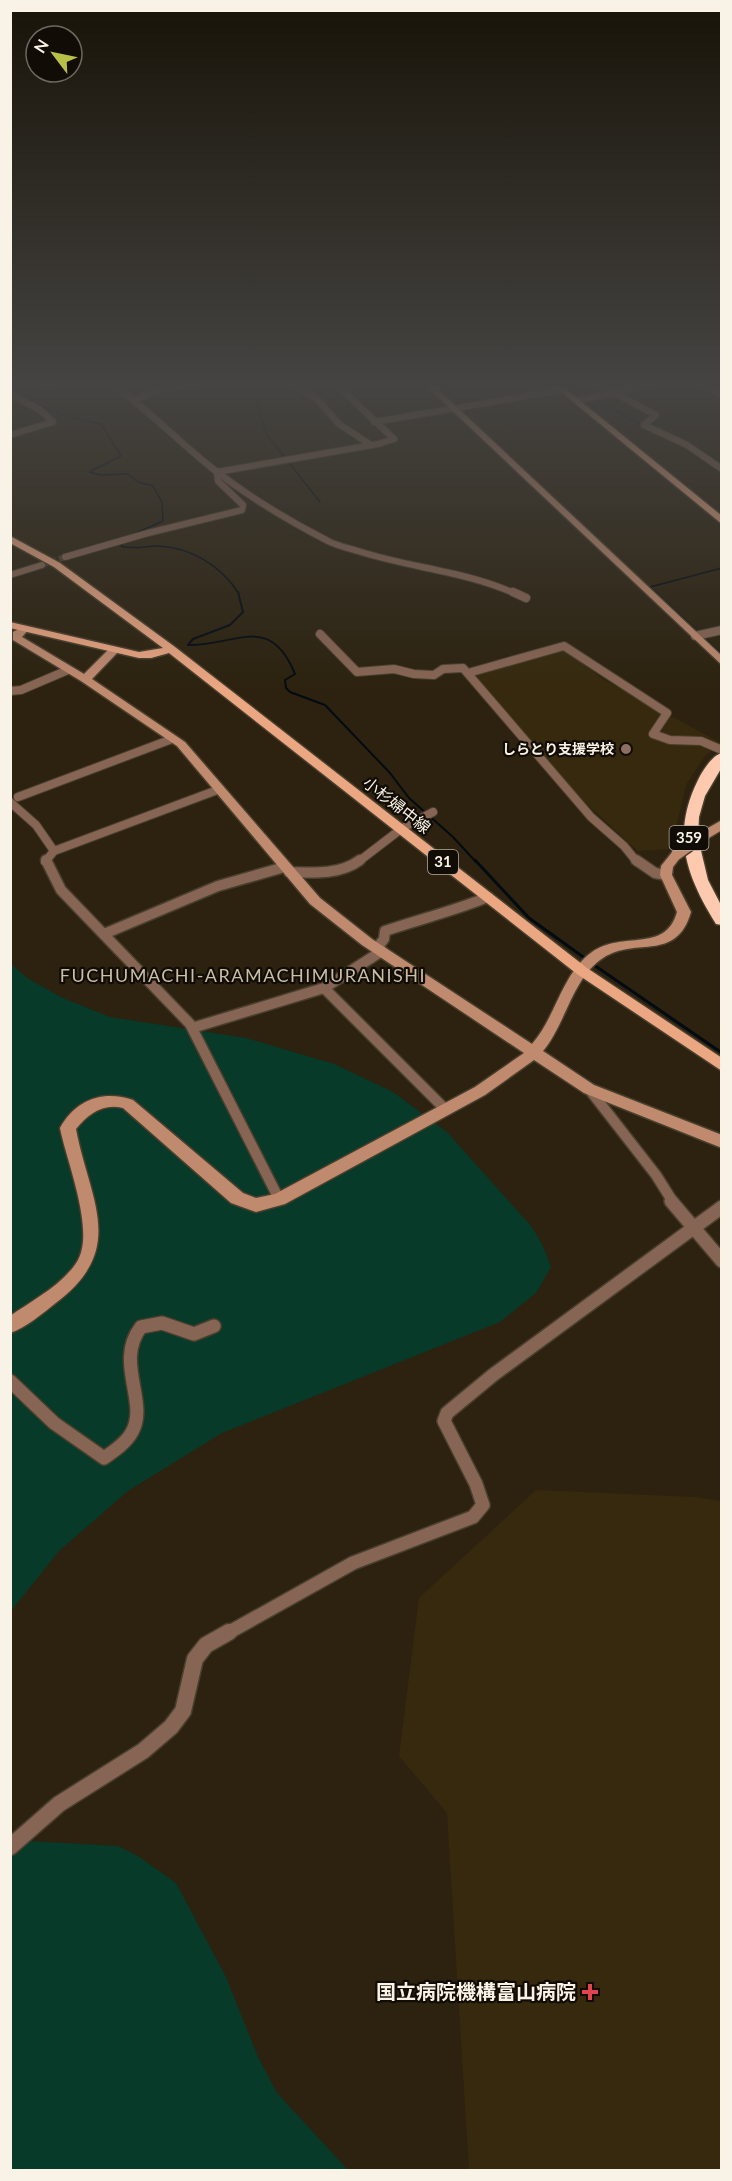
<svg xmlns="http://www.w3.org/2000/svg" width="732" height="2181" font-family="Lato,'Noto Sans JP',sans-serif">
  <rect width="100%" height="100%" fill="#2c220f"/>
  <path fill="#36290e" d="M563 648 604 680 721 743 705 756 686 785 671 849 638 851 580 798 473 675Z
    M536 1490 695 1497 721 1501V2170H469L447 1813 399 1756 419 1598Z"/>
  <path fill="#073a28" d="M10 963 27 978 63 998 110 1017 246 1038 334 1064 393 1092 447 1132 532 1227 543 1246 551 1267 536 1293 500 1322 222 1433 128 1491 59 1551 11 1611Z
    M27 1841 118 1846 138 1856 176 1883 226 1977 258 2057 277 2093 348 2170H11V1844Z"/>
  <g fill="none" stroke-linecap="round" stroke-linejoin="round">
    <path stroke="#030b12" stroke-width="1.5" d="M252 382 265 430 270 439 320 502
      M571 382 575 388 642 425
      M10 384C37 409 66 418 101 424L121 456 89 472 100 475 128 474 138 482 153 486 162 502 163 521 127 537
      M123 542 121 546C133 550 145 546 158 546 190 547 222 566 239 594
      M657 594 650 587 722 568"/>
    <path stroke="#030b12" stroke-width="2" d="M238 592 243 612 230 625 193 639 188 645C235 646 270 612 295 674L285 680 286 688 290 692 325 705 390 773 409 798 453 837 476 862
      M655 592 722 655"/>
    <path stroke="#030b12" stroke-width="3" d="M475 860 529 918 586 959
      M591 963 722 1053"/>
    <path stroke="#4b412f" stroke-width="6" stroke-dasharray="6 3" stroke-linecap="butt" d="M42 565 65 557"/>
    <g stroke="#493f2d" stroke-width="8">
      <path id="street-far4" d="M25 382 49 384 58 382
        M108 382C148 408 179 443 217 472 251 498 289 521 328 541 337 546 349 548 358 551 410 568 466 571 516 594
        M294 382 298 388 316 398 339 424 371 445
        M334 382 394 439
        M594 382 656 415 644 425 687 445 722 469
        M694 382 722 395
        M10 394 40 410 53 422 10 435
        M135 400 159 389 207 382
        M576 401 658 382
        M374 422 563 390
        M217 472 378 444 394 439
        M65 557 148 533 242 510 243 505 218 481 217 472
        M10 575 42 565"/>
    </g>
    <g stroke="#493f2d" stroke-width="10">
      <path id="street-far3" d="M513 592 526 598
        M320 634 357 672 394 669 414 674 434 675 443 669 463 668 591 817 624 846 637 862
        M695 636 722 630
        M468 673 564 646 667 713 653 734 670 740 701 741 722 750
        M10 691 21 690 68 670
        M18 797 172 739
        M10 802 36 825 54 851
        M45 862 54 851 220 789
        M358 862 401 829 433 812"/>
    </g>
    <g stroke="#493f2d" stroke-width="13">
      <path id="street-far2" d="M46 860 61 890 190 1024 279 1199
        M636 860 655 873 666 875
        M289 872C313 873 340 875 360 860
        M104 934 218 886 281 868
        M377 948 384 939 385 931C420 919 454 911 488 897
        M324 988 382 951
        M192 1028 324 988 446 1110
        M589 1089 656 1175 673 1202"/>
    </g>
    <g stroke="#493f2d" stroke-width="16">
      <path id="street-far1" d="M671 1201 722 1261
        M10 1381 54 1423 104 1458C114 1451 126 1443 132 1432 149 1402 114 1362 141 1327L162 1323 194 1334 214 1326
        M226 1634 353 1563 473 1517 483 1505 476 1484 444 1421 447 1413 493 1375 722 1207"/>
    </g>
    <g stroke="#493f2d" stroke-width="19">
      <path id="street" d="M10 1847 59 1804 143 1751 171 1727 183 1711 195 1659 206 1645 229 1632"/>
    </g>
    <g stroke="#493f2d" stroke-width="3">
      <path id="secondary" d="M422 382H430L722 656V665Z
        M24 626 29 629 22 637 84 674 110 648H118V652L92 679 185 742 320 898 372 939 532 1044C556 1017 562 973 592 952 623 930 665 954 677 912L660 875 661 866 673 851H681L683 854 673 867 672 875 691 912C676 963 637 936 603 958 572 978 566 1024 543 1051L594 1085 722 1135V1148L584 1093 534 1060 485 1095 285 1204 256 1212 231 1203 123 1108C103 1103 88 1114 76 1129 89 1199 128 1248 57 1302 43 1313 27 1327 10 1333V1316C33 1300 64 1284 78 1260 95 1229 66 1160 60 1128 76 1099 104 1090 133 1100L243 1193 256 1198 275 1194 475 1087 524 1053 362 945 310 904 177 746 81 681 13 640V632Z
        M722 820V830L702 842H694L692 839 694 836Z"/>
    </g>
    <g stroke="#493f2d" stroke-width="3">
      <path id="primary" d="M549 382H557L722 516V524Z
        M10 536 60 563 175 647 587 968 722 1058V1071L577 974 169 653 151 658H139L10 628V622L139 652 163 648 54 567 10 543Z"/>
    </g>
    <g stroke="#493f2d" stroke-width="3">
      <path id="highway" d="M722 753V767L705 796 699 817 698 838 708 880 722 907V925L716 924C686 876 671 834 698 780 702 772 712 755 722 753Z"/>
    </g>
    <use href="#street-far4" stroke="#876554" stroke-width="6"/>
    <use href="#street-far3" stroke="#876554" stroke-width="8"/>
    <use href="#street-far2" stroke="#876554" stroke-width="10"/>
    <use href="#street-far1" stroke="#876554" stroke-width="13"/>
    <use href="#street" stroke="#876554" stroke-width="16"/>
    <use href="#secondary" fill="#bf8a6e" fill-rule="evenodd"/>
    <use href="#primary" fill="#eba682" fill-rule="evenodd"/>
    <use href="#highway" fill="#fdcab0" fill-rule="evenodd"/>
    <g stroke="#493f2d" stroke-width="14" stroke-linecap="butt">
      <path id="secondary-bridge" d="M677 854 698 839"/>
    </g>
    <use href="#secondary-bridge" stroke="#bf8a6e" stroke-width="11"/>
  </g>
  <linearGradient id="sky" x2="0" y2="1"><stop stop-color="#181308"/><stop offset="0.56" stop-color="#454442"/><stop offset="1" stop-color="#454442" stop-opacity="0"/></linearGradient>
  <rect width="732" height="687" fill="url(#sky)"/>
  <circle fill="#8d6e63" stroke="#110c05" stroke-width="2" cx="626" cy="749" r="6"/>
  <path fill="#e0444e" stroke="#110c05" stroke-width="2" d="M587 1983h6v6h6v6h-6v6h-6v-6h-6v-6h6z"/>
  <g text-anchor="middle" stroke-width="4.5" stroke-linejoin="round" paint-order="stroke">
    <g font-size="14" font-weight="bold" fill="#f9f2e6" stroke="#110c05" text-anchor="end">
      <text x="614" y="754">しらとり支援学校</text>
    </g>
    <g fill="#110c05" stroke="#b3ada2" stroke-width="1.5">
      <rect x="669.5" y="826" width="39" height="24" rx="4.5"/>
      <rect x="428" y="850" width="30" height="24" rx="4.5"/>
    </g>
    <g font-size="15" font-weight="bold" fill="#f9f2e6">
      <text x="689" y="843">359</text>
      <text x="443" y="867">31</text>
    </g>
    <g font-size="16" fill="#f9f2e6" stroke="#110c05">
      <text transform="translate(397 805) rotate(38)" y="6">小杉婦中線</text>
    </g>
    <g font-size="18" letter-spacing="1.5" fill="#c9bea6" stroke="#110c05">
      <text x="243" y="982">FUCHUMACHI-ARAMACHIMURANISHI</text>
    </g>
    <g font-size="20" font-weight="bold" fill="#f9f2e6" stroke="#110c05" text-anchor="end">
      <text x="576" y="1999">国立病院機構富山病院</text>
    </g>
  </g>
  <rect width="732" height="2181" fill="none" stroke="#f9f2e6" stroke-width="24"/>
  <g transform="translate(54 54) rotate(302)"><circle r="28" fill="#110c05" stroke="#6e685f" stroke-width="1.5"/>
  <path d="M0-4.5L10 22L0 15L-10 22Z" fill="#b9c046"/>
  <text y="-9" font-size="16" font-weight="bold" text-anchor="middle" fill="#f9f2e6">N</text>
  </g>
</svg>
